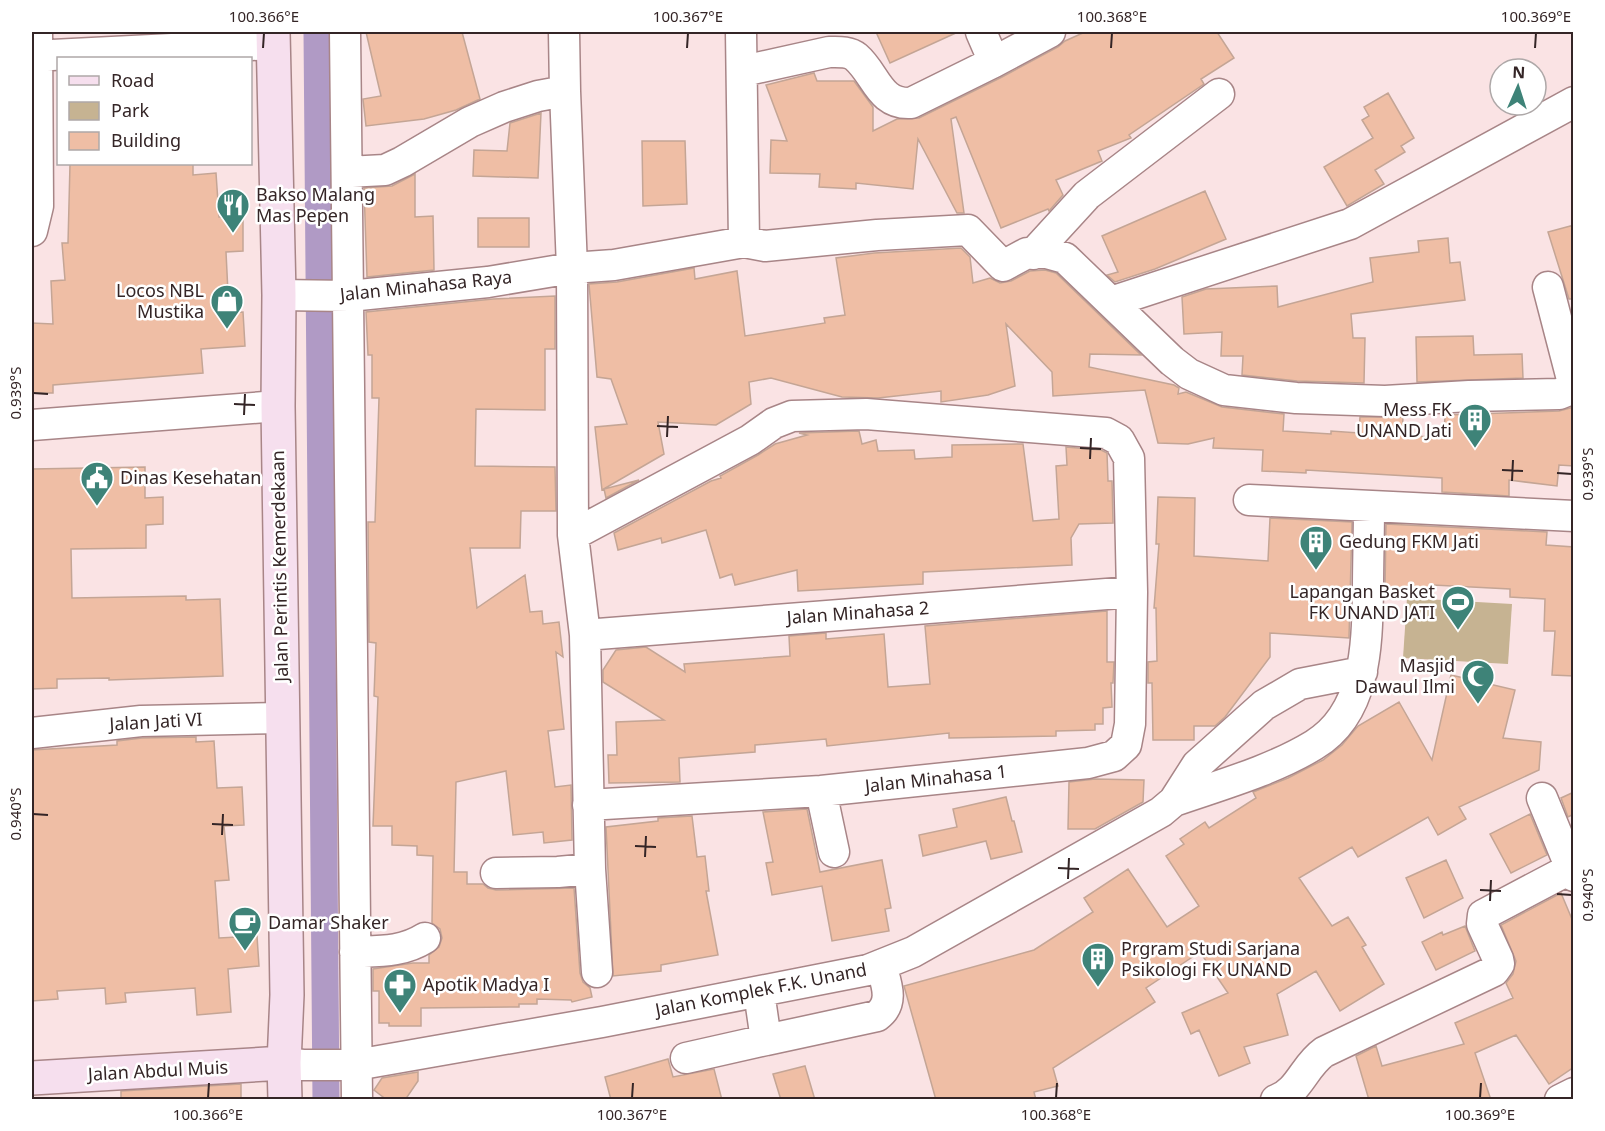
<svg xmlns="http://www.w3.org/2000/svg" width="1605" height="1131" font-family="'Noto Sans',sans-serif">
  <rect width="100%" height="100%" fill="#fae3e4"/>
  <path fill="#c6b392" d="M1407 598 1512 604 1508 664 1403 658Z"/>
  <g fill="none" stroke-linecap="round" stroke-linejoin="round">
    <path stroke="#b09ac5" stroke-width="27" d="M317 32 326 1100"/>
  </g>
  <path fill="#efbea5" stroke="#c4a595" stroke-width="1.5" d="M366 32H462L480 99 456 110 424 119 366 126 363 99 381 96Z
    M876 32H958L890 63Z
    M1085 32H1217L1234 58 1201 79 1204 84 1129 135 1131 138 1098 151 1102 161 1056 180 1063 195 1049 211 1048 209 1001 228 956 117 951 119 964 213H957L918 139 913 189 856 183V189L819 187 820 174 770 173 771 140 787 141 766 85 814 73 817 81H854L873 107V131L897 119 919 118 1002 77 1058 47 1065 41Z
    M1388 93 1414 138 1401 146 1405 152 1375 170 1384 184 1347 206 1324 167 1373 138 1362 120 1369 116 1364 107Z
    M541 113 538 178 473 176 474 150 507 151 510 123Z
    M642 141H685L687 204 643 206Z
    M70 164H193V175L216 173 219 217H243V251L226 252 229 313 243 312 245 346 201 349 203 373 53 385V393H32V323L53 324 51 281 65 280 62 243H68Z
    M415 174V217L433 216 434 270 367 277 364 188 392 186Z
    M1205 191 1226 239 1155 269 1115 282 1107 275 1118 272 1102 236Z
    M478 218H529V247H478Z
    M1574 225V299H1569L1548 232Z
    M1448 238 1450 263 1460 262 1465 300 1351 314 1353 338H1365L1364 383 1297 381 1242 375 1243 356H1221L1222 332 1184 334 1182 297 1206 289 1277 286 1278 307 1373 282 1370 258 1419 252 1418 241Z
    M961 248 970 257 973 283 990 278 1000 283 1011 281 1030 271 1045 270 1056 273 1141 355 1090 354 1089 367 1174 385 1179 388 1178 394 1186 392 1222 407 1284 414 1283 431 1331 434V431L1359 433 1360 417H1403L1402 435 1444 438 1445 415 1559 411 1574 407V466L1559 465 1557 486 1509 480V496L1442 492V478L1306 470V473L1262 471 1263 450 1213 448 1214 438 1188 444 1158 443 1145 390 1053 396 1052 372 1006 324 1015 386 988 395 941 402V391L878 398 842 397 771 378 749 382 751 404 716 425 658 422 664 454 602 490 595 427 627 424 611 379 597 377 589 284 617 282 694 268 695 279 737 271 745 336 825 323 824 318 845 315 836 258 874 253Z
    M555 296V349H545V410L476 409 475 466 555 467 556 511H521L520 548H470L477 608 525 575 530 612 542 611 543 624 559 622 563 657 556 652 564 729 548 731 555 787 571 785 572 840 544 843 543 832 513 835 506 771 456 782 454 872H467V884H483L488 888 496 890 574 888 580 973 583 982 590 988 592 997 572 1002 571 1000 537 999V1004H519V1007L421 1008V1026H389V1023H379V991H373V969L413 963H429V955L439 947 442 938 440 929 432 923 433 856 417 855V846L392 845V826H373L378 697 374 696 376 643 369 642 368 522H375L379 398H372V355H368L366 312 493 299Z
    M1473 336 1474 355 1522 354 1523 378 1417 382 1416 337Z
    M859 431 862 444 876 440 878 451 914 450 915 459 952 457V445L1023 444 1033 521 1059 519 1056 466 1067 465 1066 447 1101 450 1107 453 1108 481H1112L1113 523 1079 524 1071 538 1072 565 923 572V584L798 591 797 570 735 585 732 574 720 578 706 530 662 543 661 538 618 550 614 533 711 481 721 478 720 476 758 455 775 444 807 435 799 433Z
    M145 467V498L163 497V524L146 525V548L71 549 72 598 186 596V600L220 599 223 676 109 680V678L57 679V688L32 689V469Z
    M639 480 606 498 604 489Z
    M1158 497 1195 498 1194 556 1268 561 1270 518 1352 522 1349 638 1270 633V657L1225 717 1215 726H1194V740H1153L1152 683H1148V662L1157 661 1156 608H1154L1159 544H1156Z
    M1386 524 1547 532 1546 545 1574 547V676L1552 675 1555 631H1544L1545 599 1510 597V589L1433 585 1432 593 1385 590Z
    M1107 611V662H1114L1113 683H1111L1112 707 1103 708V724H1095V730L1056 731V736L949 738V733L827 746 826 739 755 745V752L679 758 680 782 609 783 608 755H617L616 722 664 720 603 682V670L616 650 646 647 685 672 684 664 790 656 789 636 826 633V639L884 634 888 687 930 684 925 626Z
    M1451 675 1515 690 1503 738 1541 742 1539 770 1459 807 1466 819 1438 835 1428 817 1358 857 1352 847 1299 878 1332 926 1348 917 1366 945 1362 947 1384 984 1340 1011 1316 971 1277 994 1288 1035 1244 1047 1250 1063 1219 1076 1199 1030 1191 1034 1182 1013 1228 993 1200 952 1146 988 1155 1002 1053 1068 1058 1086 1034 1092 1036 1100H936L904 986 1034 950 1093 912 1084 898 1128 869 1167 927 1199 906 1166 856 1184 844 1180 839 1205 822 1209 828 1256 798 1253 792 1288 778 1323 760 1342 745 1358 726 1399 702 1432 760Z
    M196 737V742L214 741 217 788 242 787 244 825 224 826 229 880 215 881 219 938 257 936 259 966 228 969 231 1012 197 1015 195 988 125 993 126 1002 106 1004 105 988 57 991 58 999 32 1001V750L117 745V741L142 738Z
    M1095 779 1144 780 1143 802 1095 829H1068L1069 782Z
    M1574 792V814L1568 817 1561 798Z
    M1006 797 1012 821H1014L1022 852 991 859 986 841 923 856 919 835 957 827 953 809Z
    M807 809 820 872 882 860 891 908 885 909 889 931 832 941 822 886 772 895 766 863 773 862 763 812Z
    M1530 814 1547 855 1511 873 1490 834Z
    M692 816 697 857 705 856 709 891H706L718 955 661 965V971L613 976 606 827 658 821V818Z
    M1446 860 1463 898 1424 918 1406 878Z
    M1561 893 1574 924V1067L1549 1084 1516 1035 1475 1053 1491 1100H1369L1356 1056 1376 1046 1382 1066 1464 1044 1455 1023 1513 998 1506 983 1513 974 1516 961 1501 925Z
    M1465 926 1475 951 1436 970 1422 942 1442 932 1443 935Z
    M668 1059 673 1077 714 1069 722 1100H611L605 1077Z
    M805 1066 815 1100H781L773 1074Z
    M418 1072V1081L405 1100H387L374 1090 382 1078Z
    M241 1084V1100H121V1091Z"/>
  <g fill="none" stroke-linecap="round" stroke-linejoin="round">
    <g stroke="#a88587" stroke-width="33">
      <path id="street" d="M345 32 357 1100
        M564 32 565 91 572 268 573 535 585 635 590 869 597 972
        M741 32 744 242
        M981 32 994 62
        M32 56 273 44
        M743 71 829 52C838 52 849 51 856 57 876 74 879 105 911 103L994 62 1050 32
        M347 172 385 170 402 162 470 122 504 107 538 96 565 91
        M32 231 38 206 37 32
        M1033 254 1087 195 1219 94
        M1548 287 1574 387
        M279 295 349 296 488 282 572 268 614 265 744 242 765 246 877 235 968 230 1003 266 1027 253H1047L1065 258 1172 361 1189 374 1224 390 1296 398 1385 401 1469 396 1559 394 1574 388
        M1111 302 1350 224 1574 102
        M32 425 278 406
        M1249 500 1574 516
        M573 535 750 440 774 423 792 416 866 414 1106 433 1119 440 1129 458 1132 592 1130 724 1126 745 1114 756 1088 763 821 791 588 805
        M585 635 1132 592
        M32 733 141 721 282 718
        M821 791 834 852
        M1542 798 1574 876
        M1174 801C1220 785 1271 771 1314 745 1367 713 1367 644 1368 589 1368 562 1369 534 1369 507
        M496 873 558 872 590 869
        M355 952C380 951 403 952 425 938
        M759 992 766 1040 877 1016C895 1003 886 983 881 965
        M686 1058 766 1040
        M284 1063 303 1065H356L602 1022 868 970 913 952 1161 812 1174 801 1197 765 1264 705 1300 684 1362 672
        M1276 1100C1299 1092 1304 1066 1324 1052L1494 971 1499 964 1498 959 1482 924 1483 915 1570 869
        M1560 1100 1574 1093"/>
    </g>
    <g stroke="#a88587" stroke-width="36">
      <path id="secondary" d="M273 32 279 295 278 406 287 995 284 1063 285 1100
        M32 1078 284 1063"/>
    </g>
    <use href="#street" stroke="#fff" stroke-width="30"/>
    <use href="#secondary" stroke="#f6dfee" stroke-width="33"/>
  </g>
  <path fill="none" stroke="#342526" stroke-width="2" d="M263 48 264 33M687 48 688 33M1111 48 1112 33M1535 48 1536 33M33 393 48 394M234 404 255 405M244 415 245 394M657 426 678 427M667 437 668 416M1080 448 1101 449M1090 459 1091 438M1502 470 1523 471M1557 473 1572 474M1512 481 1513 460M33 814 48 815M212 824 233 825M222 835 223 814M635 846 656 847M645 857 646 836M1058 868 1079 869M1068 879 1069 858M1480 890 1501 891M1557 894 1572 895M1490 901 1491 880M208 1098 209 1083M632 1098 633 1083M1056 1098 1057 1083M1480 1098 1481 1083"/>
  <defs>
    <g id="restaurant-pin" transform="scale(1.725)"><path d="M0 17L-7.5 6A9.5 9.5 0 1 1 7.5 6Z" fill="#3e8378" stroke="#fff"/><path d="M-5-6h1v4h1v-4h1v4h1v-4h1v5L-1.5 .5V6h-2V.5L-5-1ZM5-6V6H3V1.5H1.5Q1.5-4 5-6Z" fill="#fff"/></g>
    <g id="shop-pin" transform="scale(1.725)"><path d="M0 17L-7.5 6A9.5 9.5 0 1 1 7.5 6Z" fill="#3e8378" stroke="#fff"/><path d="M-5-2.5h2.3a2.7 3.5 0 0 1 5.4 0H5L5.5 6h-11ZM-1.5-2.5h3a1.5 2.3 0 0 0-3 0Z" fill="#fff"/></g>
    <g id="building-pin" transform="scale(1.725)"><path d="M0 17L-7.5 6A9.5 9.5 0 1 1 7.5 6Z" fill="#3e8378" stroke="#fff"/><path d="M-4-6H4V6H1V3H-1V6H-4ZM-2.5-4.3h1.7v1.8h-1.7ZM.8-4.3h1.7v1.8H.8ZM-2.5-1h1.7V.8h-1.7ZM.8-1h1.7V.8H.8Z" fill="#fff"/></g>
    <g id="civic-pin" transform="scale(1.725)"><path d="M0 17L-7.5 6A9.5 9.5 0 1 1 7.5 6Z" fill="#3e8378" stroke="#fff"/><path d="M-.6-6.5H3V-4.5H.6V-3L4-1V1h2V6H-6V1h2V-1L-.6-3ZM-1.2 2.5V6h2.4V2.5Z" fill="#fff"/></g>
    <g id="stadium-pin" transform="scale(1.725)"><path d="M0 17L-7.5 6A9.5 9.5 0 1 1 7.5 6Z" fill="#3e8378" stroke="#fff"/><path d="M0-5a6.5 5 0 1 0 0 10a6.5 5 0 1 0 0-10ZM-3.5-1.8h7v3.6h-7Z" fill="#fff"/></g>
    <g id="mosque-pin" transform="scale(1.725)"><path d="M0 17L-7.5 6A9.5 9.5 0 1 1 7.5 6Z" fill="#3e8378" stroke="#fff"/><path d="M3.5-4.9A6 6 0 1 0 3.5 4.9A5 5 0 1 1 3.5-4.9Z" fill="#fff"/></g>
    <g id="cafe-pin" transform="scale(1.725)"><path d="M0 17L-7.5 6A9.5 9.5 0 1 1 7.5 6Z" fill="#3e8378" stroke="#fff"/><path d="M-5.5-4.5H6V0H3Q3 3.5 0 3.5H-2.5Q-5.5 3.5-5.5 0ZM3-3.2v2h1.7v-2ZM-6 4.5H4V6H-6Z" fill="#fff"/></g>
    <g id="pharmacy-pin" transform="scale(1.725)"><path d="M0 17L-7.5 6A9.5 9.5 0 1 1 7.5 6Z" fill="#3e8378" stroke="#fff"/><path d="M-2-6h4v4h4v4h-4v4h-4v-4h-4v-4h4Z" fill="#fff"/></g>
  </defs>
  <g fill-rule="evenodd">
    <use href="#restaurant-pin" x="233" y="205"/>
    <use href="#shop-pin" x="227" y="301"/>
    <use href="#building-pin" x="1475" y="420"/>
    <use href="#civic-pin" x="97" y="478"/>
    <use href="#building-pin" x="1316" y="542"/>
    <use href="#stadium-pin" x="1458" y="602"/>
    <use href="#mosque-pin" x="1478" y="676"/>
    <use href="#cafe-pin" x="245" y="923"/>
    <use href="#building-pin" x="1098" y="959"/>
    <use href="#pharmacy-pin" x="400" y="985"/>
  </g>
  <g text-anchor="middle" stroke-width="5" stroke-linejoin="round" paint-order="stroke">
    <g font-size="18" fill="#342526" stroke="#fff" text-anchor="start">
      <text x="256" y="201">Bakso Malang<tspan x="256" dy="21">Mas Pepen</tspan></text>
      <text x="204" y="297" text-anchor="end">Locos NBL<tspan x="204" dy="21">Mustika</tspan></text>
      <text x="1452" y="416" text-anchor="end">Mess FK<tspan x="1452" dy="21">UNAND Jati</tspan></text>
      <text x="120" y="484">Dinas Kesehatan</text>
      <text x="1339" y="548">Gedung FKM Jati</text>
      <text x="1435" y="598" text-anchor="end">Lapangan Basket<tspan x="1435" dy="21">FK UNAND JATI</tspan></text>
      <text x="1455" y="672" text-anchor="end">Masjid<tspan x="1455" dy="21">Dawaul Ilmi</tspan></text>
      <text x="268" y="929">Damar Shaker</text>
      <text x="1121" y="955">Prgram Studi Sarjana<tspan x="1121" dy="21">Psikologi FK UNAND</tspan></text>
      <text x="423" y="991">Apotik Madya I</text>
    </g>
    <g font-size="18" fill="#342526" stroke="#fff">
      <text transform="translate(426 286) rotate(-6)" y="6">Jalan Minahasa Raya</text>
      <text transform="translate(280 566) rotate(-91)" y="6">Jalan Perintis Kemerdekaan</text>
      <text transform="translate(858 613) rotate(-4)" y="6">Jalan Minahasa 2</text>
      <text transform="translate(156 722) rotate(-3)" y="6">Jalan Jati VI</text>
      <text transform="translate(936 779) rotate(-6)" y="6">Jalan Minahasa 1</text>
      <text transform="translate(761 990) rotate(-11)" y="6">Jalan Komplek F.K. Unand</text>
      <text transform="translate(158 1071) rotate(-3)" y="6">Jalan Abdul Muis</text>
    </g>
  </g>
  <rect width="1605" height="1131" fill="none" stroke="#ffffff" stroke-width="66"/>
  <rect x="57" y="57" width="195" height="108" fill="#ffffff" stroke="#aea8a8" stroke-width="1.5"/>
  <rect x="69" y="76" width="30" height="9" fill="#f6dfee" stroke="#aea8a8" stroke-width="1.5"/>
  <text x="111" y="87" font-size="18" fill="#342526">Road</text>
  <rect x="69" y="102" width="30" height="18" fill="#c6b392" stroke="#aea8a8" stroke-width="1.5"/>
  <text x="111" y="117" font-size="18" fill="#342526">Park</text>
  <rect x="69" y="132" width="30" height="18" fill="#efbea5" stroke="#aea8a8" stroke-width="1.5"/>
  <text x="111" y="147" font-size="18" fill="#342526">Building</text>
  <g transform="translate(1518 87) rotate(3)"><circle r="28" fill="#ffffff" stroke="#aea8a8" stroke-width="1.5"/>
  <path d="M0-4.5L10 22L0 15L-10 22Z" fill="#3e8378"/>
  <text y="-9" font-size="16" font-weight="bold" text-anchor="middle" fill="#342526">N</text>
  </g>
  <rect x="33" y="33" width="1539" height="1065" fill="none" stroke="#342526" stroke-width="2"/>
  <g font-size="15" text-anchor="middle" fill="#342526">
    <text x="264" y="22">100.366°E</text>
    <text x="688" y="22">100.367°E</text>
    <text x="1112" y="22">100.368°E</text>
    <text x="1536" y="22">100.369°E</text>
    <text transform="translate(16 393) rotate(-90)" y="5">0.939°S</text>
    <text transform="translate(1588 474) rotate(-90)" y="5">0.939°S</text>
    <text transform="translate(16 814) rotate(-90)" y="5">0.940°S</text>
    <text transform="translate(1588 895) rotate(-90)" y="5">0.940°S</text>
    <text x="208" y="1120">100.366°E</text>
    <text x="632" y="1120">100.367°E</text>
    <text x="1056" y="1120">100.368°E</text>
    <text x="1480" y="1120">100.369°E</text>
  </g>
</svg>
